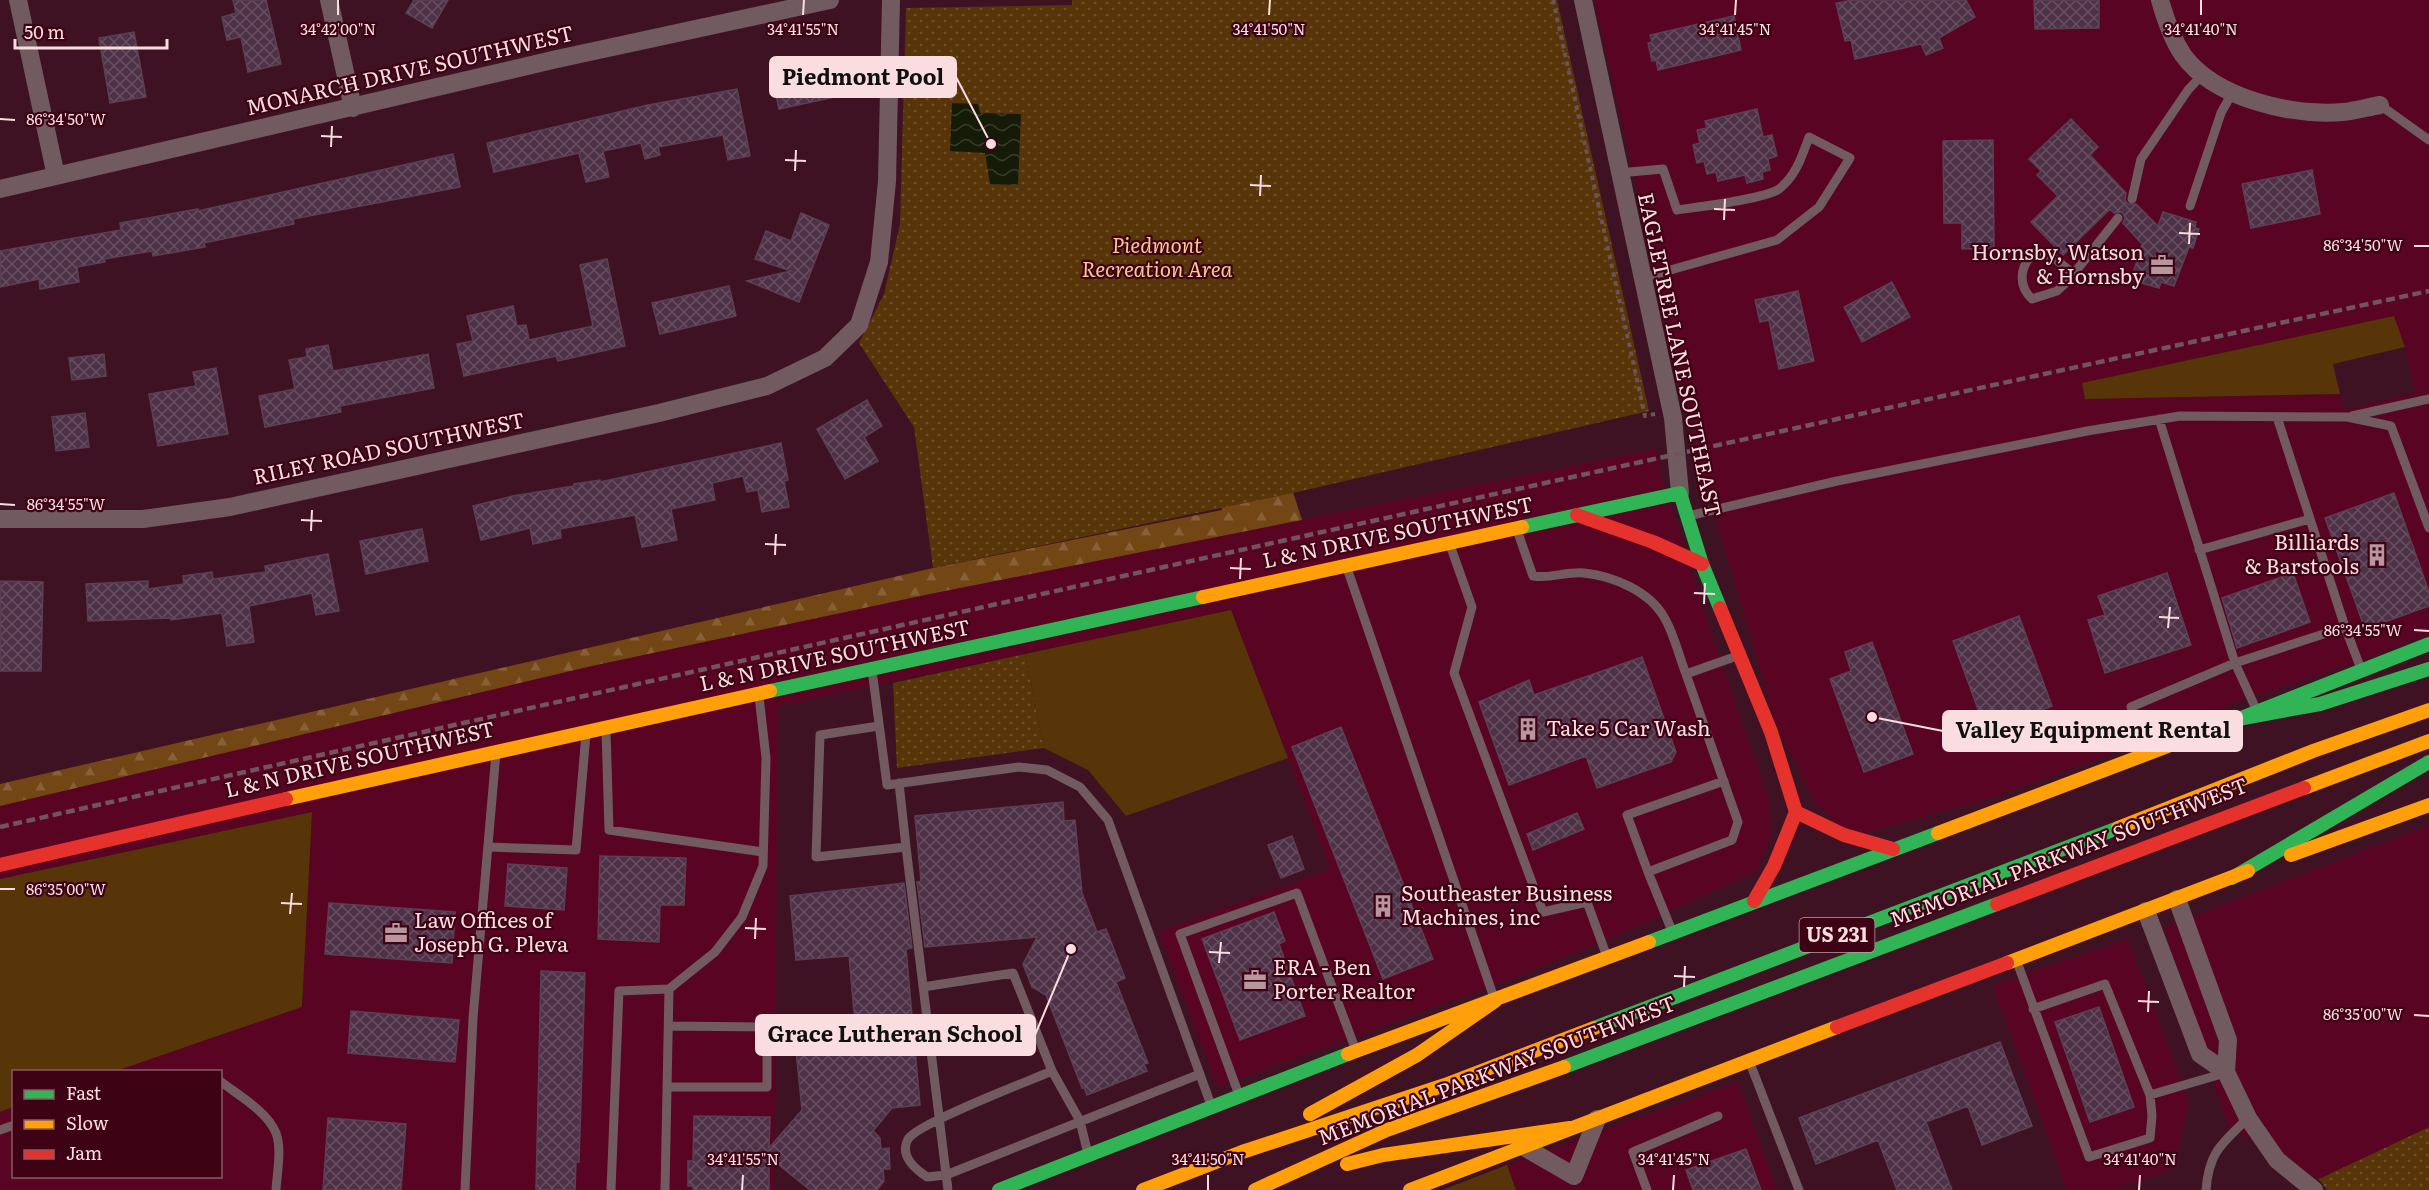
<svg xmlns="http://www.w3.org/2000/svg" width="2429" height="1190" font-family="Literata,serif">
  <defs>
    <pattern id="forest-firs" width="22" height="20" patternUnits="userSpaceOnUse" patternTransform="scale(1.5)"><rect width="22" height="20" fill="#724615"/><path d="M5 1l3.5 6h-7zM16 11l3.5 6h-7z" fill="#876037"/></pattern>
    <pattern id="park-dots" width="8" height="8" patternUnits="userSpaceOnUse" patternTransform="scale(1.5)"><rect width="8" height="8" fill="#583409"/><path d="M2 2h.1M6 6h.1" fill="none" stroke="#71512d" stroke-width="1.8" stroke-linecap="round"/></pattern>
    <pattern id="water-waves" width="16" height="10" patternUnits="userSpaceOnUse" patternTransform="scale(1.5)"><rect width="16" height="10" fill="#151b07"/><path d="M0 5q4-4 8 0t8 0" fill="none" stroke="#383c2b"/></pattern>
    <pattern id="building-cross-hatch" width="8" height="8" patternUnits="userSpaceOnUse" patternTransform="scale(1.5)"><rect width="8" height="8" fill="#4d3146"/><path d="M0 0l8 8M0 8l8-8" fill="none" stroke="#684e60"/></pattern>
  </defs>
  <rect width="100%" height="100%" fill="#3e1222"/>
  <path fill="#580422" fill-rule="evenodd" d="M1594 0H2429V634L2363 660 2237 702 2106 756 1985 800 1866 833 1843 830 1814 802 1776 723 1700 465ZM2394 316 2405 347 2415 393 2344 410 2340 394 2086 399Z
    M1657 449 1661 472 1707 620 1770 803 1771 833 1757 871 1629 930 1519 976 1218 1087 1159 932 1331 869 1231 610 778 706 774 1190H0V1112L13 1107 14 1176H220V1072L116 1071 302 1007 312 812 0 879V806L592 666 930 594Z
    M2429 825V1127L2319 1179 2228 1127 2164 928Z
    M2128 939 2189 1101 2174 1169 2114 1190H2067L1993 985Z
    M1738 1082 1777 1190H1516L1507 1165Z"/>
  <path fill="#583409" d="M2394 316 2405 347 2333 364 2340 394 2085 399 2082 383Z
    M1231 610 1288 758 1126 816 1088 770 1044 748 1025 654Z
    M312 812 302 1007 116 1071 14 1072 13 1107 0 1112V879Z
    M1507 1165 1516 1190H1442Z"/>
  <path fill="url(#forest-firs)" d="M1134 0 1302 520 930 594 592 666 0 806V784L933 568 1222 510 1072 5Z"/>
  <path fill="url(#park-dots)" d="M1072 0H1557L1649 411 1293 493 933 568 914 427 859 343 884 294 900 224 906 8 1072 5Z
    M1025 654 1044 748 897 768 893 683Z
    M2429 1127V1190H2327L2319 1179Z"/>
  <path fill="url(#water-waves)" d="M952 103 978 104 980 113 1021 114 1018 185 990 184 985 153 950 151Z"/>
  <path fill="url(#building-cross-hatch)" stroke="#5b4054" stroke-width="1.5" d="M233 0H266L281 64 248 72 241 37 227 40 222 17 236 13Z
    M414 0H448L432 28 406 13Z
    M1853 0H1966L1975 17 1939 38 1943 48 1926 55 1921 44 1855 59 1851 40 1845 41 1836 3Z
    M2034 0H2099V28L2035 29Z
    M1734 16 1741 50 1658 70 1656 60 1652 61 1648 43 1652 42 1650 35Z
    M134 32 146 97 110 103 99 38Z
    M809 61 811 70 829 66 835 97 779 109 771 69Z
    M737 89 750 156 728 160 723 135 658 147 660 155 645 159 641 143 603 151 609 177 586 182 579 153 494 172 487 143 648 105Z
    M1757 109 1763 137 1772 135 1777 156 1768 159 1770 170 1762 172 1763 179 1747 183 1745 175 1718 181 1716 172 1707 174 1704 161 1697 163 1693 145 1700 143 1697 130 1707 128 1705 121Z
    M2071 119 2098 147 2090 155 2126 193 2125 200 2128 204H2136L2158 226 2163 212 2196 222 2195 228 2199 229 2193 248 2189 247 2174 286 2161 282 2159 288 2131 280 2142 244 2123 223 2125 218 2122 212 2114 213 2110 209 2063 255 2031 222 2058 196 2037 175 2041 171 2029 159Z
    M1993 140 1994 248 1962 249V223H1944L1943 141Z
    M453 154 460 187 293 219 294 224 204 243 205 247 153 256 152 251 104 259 105 262 77 267 79 282 40 289 39 279 0 287V251L121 230 120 223 198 209V211Z
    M2312 170 2320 214 2251 228 2242 184Z
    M801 213 829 225 799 302 747 281 791 271 755 259 766 231 791 241Z
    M607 259 625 346 558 361 556 356 464 376 457 344 473 341 467 316 513 306 517 326 526 325 529 340 593 326 580 265Z
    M1892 282 1910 317 1862 342 1844 307Z
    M729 286 736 316 660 334 652 303Z
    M1798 291 1814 361 1779 369 1769 320 1760 322 1755 300Z
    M328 345 333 371 428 354 434 388 340 406 341 412 265 427 259 396 295 389 289 360 307 357 306 349Z
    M104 354 106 376 72 380 69 358Z
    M216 368 228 434 158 446 149 394 196 386 193 372Z
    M867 400 882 426 864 437 878 461 845 479 817 429Z
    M85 413 89 447 56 451 52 417Z
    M781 443 788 480 784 481 789 507 762 512 758 490 747 492 743 476 712 483 715 500 671 509 677 540 642 547 635 515 560 529 561 538 533 544 530 528 481 540 473 506 513 496 574 486V484L600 480V482Z
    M2394 493 2429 592V606L2365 629 2325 518Z
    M422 529 428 561 366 574 360 541Z
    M328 554 339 611 316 615 312 593 249 606 254 642 227 646 222 613 171 620V618L88 621 86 584 148 581V589L184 584 183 576 212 572 213 579 266 572 265 566Z
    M2167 573 2191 645 2105 673 2088 620 2105 615 2098 596Z
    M2293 573 2310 622 2237 648 2222 598Z
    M0 581 43 582 41 671H0Z
    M2019 616 2052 706 1986 731 1953 641Z
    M1872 642 1913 754 1864 772 1830 679 1851 671 1845 652Z
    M1642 657 1676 752 1671 762 1597 788 1586 756 1509 785 1479 702 1529 680 1534 695Z
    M1341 727 1433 959 1383 979 1292 747Z
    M1063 802 1064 821 1075 820 1082 893 1097 932 1106 929 1125 978 1116 982 1148 1063 1144 1064 1147 1071 1087 1095 1084 1087 1082 1088 1046 995 1032 987 1023 964 1037 937 925 947 917 882 921 881 915 816Z
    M1577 813 1584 829 1533 850 1527 834Z
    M1292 836 1304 869 1281 878 1268 845Z
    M600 856 686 858 684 905H660L659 942 598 939Z
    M508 864 567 868 564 910 505 906Z
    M904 883 912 948 906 949 920 1105 892 1108 873 1131 880 1138 881 1149 889 1148 890 1169H883L884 1181 877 1190H810L769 1157V1190H693V1186H688V1161H693L694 1116 770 1117 769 1148 802 1110 796 1050 857 1045 849 956 796 960 790 896Z
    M329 903 455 912 452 963 325 954Z
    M1274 912 1285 941 1279 944 1305 1016 1240 1040 1202 939Z
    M541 971 585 973 579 1162H576L575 1190H536Z
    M2099 1007 2134 1107 2090 1122 2055 1022Z
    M351 1011 459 1020 455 1062 348 1053Z
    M2000 1042 2032 1126 1982 1145 1968 1106 1926 1122 1952 1190H1897L1878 1140 1816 1164 1799 1118Z
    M328 1118 406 1124 401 1190H323Z
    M1746 1149 1761 1190H1693L1686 1170Z"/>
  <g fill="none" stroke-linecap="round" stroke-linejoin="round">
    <path stroke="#6c5259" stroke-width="4" stroke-dasharray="4.5 4.5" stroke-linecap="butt" d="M1553 0 1645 416 1655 414"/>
    <path stroke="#715a60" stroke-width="9" d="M2380 105 2429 140
      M1619 173 1663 169 1677 210C1697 207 1765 199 1779 189 1796 176 1802 156 1809 137L1850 158 1819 207 1777 240 1642 278
      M2132 199 2141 159 2188 90 2203 74
      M2190 206 2221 113 2232 93
      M2074 274 2050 255 2031 256C2019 269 2019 287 2032 299L2057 291 2068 281 2118 218
      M2352 416 2429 399
      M2277 417 2345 627
      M1688 516 1837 481 2087 431 2180 416 2347 417 2391 426 2429 528
      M1517 530 1533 576C1551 579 1567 571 1584 573 1613 576 1649 591 1664 617 1674 634 1679 656 1686 674
      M1450 545 1472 607 1454 673 1543 912 1587 902 1606 954
      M2199 550 2310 519
      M1347 568 1493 995
      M872 670 887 785 1019 767 1047 770 1080 787 1108 820 1211 1105
      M2256 709 2235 663 2345 627 2361 669
      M879 726 820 735 816 857 906 847 899 783
      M606 730 609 830 763 852
      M2147 754 2131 707 2235 663 2159 419
      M488 847 576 850 586 734
      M906 847 948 1190
      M1648 872 1627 815 1724 781
      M1672 931 1648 872 1732 840 1738 822 1686 674 1737 656
      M2017 962 2089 1157 2150 1138 2152 1116 2150 1095 2105 984 2033 1009
      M923 987 1013 973 1052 1071C1029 1081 918 1123 908 1139 899 1156 915 1169 927 1177L946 1175 1200 1074
      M1750 1063 1799 1190
      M1052 1071 1080 1121 1088 1154
      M220 1081C238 1095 267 1111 276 1133 282 1149 277 1173 276 1190
      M668 1087H767V1027L669 1026
      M1239 1095 1180 934 1297 893 1355 1048
      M2150 1095 2225 1073
      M0 1130 14 1125
      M465 1190 473 1018 496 753
      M611 1190 619 991 669 989
      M665 1190 669 989 715 952 742 917 763 866 766 758 759 696
      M1647 1190 1633 1152 1718 1116
      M2206 1190C2209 1151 2222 1144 2248 1118"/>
    <path stroke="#715a60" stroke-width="18" d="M18 0 56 176
      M329 0 353 108
      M1583 0 1673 418 1680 493
      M2160 0C2165 18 2173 40 2183 55 2215 99 2292 116 2343 112 2355 111 2368 107 2380 105
      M0 189 557 59 830 0
      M0 519H143L230 507 659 413 767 386 825 358 859 325 879 262 887 181 891 0
      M2177 899 2228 1040 2226 1072 2248 1118 2277 1160 2314 1190
      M2146 911 2200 1054 2226 1072
      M1524 1147 1574 1176 1597 1119"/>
    <path stroke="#30b455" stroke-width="14" d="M1522 527 1680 493 1702 564 1720 608
      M770 691 1203 597
      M2238 719 2320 704 2429 669
      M2226 724 2429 644
      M2232 878 2429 762
      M1649 942 1938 833
      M1594 1028 2118 828
      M1564 1067 1997 904
      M999 1190 1348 1054"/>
    <path stroke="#ff9f0a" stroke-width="14" d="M1203 597 1522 527
      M2304 788 2429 741
      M286 799 770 691
      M2118 828 2313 751 2429 710
      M1938 833 2226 724
      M2291 855 2429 805
      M2007 963 2248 871
      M1348 1054 1649 942
      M1310 1114 1417 1055 1495 1001
      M1347 1164 1383 1155 1570 1128
      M1143 1190 1242 1152 1445 1085 1594 1028
      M1255 1190 1387 1130 1564 1067
      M1410 1190 1837 1027"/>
    <path stroke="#e5322d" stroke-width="14" d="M1577 515 1653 542 1702 564
      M1720 608 1771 732 1796 812 1774 866 1754 901
      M1796 812 1844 835 1893 849
      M0 865 286 799
      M1997 904 2304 788
      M1837 1027 2007 963"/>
    <path stroke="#71555e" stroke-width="4.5" stroke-dasharray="9 4.5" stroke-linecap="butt" d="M0 827C809 645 1618 465 2429 291"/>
  </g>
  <path fill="none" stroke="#fadde0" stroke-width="2" d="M338 15V0M803 15 804 0M1269 15 1270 0M1735 15 1736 0M2201 15V0M0 119 15 120M321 136 342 137M331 147 332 126M785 160 806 161M795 171 796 150M1250 185 1271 186M1260 196 1261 175M1714 209 1735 210M1724 220 1725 199M2179 233 2200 234M2189 244 2190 223M2414 246H2429M0 504 15 505M301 520 322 521M311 531 312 510M765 544 786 545M775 555 776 534M1230 568 1251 569M1240 579 1241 558M1694 593 1715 594M1704 604 1705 583M2159 617 2179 618M2168 628 2170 607M2414 630 2429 631M0 889H15M281 903 302 904M290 914 292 893M745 928 766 929M755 939 756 918M1209 952 1230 953M1219 963 1221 942M1674 976 1695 977M1684 987 1685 966M2138 1001 2159 1002M2148 1012 2149 991M2414 1015 2429 1016M742 1190 743 1175M1208 1190V1175M1673 1190 1674 1175M2139 1190 2140 1175"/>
  <defs>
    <g id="office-bare" transform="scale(1.8)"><path d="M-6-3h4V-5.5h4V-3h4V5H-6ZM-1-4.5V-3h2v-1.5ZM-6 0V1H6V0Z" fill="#b8969e" stroke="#3d0315" stroke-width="2.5" paint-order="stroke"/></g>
    <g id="building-bare" transform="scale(1.8)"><path d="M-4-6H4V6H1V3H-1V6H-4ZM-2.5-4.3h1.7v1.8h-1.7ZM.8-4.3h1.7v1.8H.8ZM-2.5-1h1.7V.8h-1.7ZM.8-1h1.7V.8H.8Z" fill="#b8969e" stroke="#3d0315" stroke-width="2.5" paint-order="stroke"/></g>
  </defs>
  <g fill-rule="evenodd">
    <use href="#office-bare" x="2162" y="265"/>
    <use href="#building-bare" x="2377" y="555"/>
    <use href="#building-bare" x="1528" y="729"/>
    <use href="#building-bare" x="1383" y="906"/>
    <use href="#office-bare" x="396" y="933"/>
    <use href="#office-bare" x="1255" y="980"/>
  </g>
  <g text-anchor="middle" stroke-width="4.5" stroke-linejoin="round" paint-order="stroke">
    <rect fill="#3d0315" stroke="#c19ca3" stroke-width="1.5" x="1799.5" y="918" width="75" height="34" rx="4.5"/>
    <g font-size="20" font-weight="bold" fill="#fadde0">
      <text x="1837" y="942">US 231</text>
    </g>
    <g font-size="21" fill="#fadde0" stroke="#3d0315">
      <text transform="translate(410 71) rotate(-13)" y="7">MONARCH DRIVE SOUTHWEST</text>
      <text transform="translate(1679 355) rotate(78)" y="7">EAGLETREE LANE SOUTHEAST</text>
      <text transform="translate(389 449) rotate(-12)" y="7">RILEY ROAD SOUTHWEST</text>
      <text transform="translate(1398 533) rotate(-12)" y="7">L &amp; N DRIVE SOUTHWEST</text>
      <text transform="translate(835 656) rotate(-12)" y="7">L &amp; N DRIVE SOUTHWEST</text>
      <text transform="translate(360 760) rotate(-13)" y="7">L &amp; N DRIVE SOUTHWEST</text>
      <text transform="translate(2069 853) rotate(-21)" y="7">MEMORIAL PARKWAY SOUTHWEST</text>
      <text transform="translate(1497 1071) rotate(-21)" y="7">MEMORIAL PARKWAY SOUTHWEST</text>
    </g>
    <g font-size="21" font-style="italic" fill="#f7c792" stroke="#3d0315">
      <text x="1157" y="253">Piedmont<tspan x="1157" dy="24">Recreation Area</tspan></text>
    </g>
    <g font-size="21" fill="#fadde0" stroke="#3d0315" text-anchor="start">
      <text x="2144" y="260" text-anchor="end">Hornsby, Watson<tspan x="2144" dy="24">&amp; Hornsby</tspan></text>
      <text x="2359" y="550" text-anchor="end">Billiards<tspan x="2359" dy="24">&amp; Barstools</tspan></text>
      <text x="1546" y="736">Take 5 Car Wash</text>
      <text x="1401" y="901">Southeaster Business<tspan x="1401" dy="24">Machines, inc</tspan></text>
      <text x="414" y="928">Law Offices of<tspan x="414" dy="24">Joseph G. Pleva</tspan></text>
      <text x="1273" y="975">ERA - Ben<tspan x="1273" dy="24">Porter Realtor</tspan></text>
    </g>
  </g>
  <g font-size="15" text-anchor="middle" fill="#fadde0" stroke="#3d0315" stroke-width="4.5" stroke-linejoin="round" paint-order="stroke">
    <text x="338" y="35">34°42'00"N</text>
    <text x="803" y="35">34°41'55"N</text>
    <text x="1269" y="35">34°41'50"N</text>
    <text x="1735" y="35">34°41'45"N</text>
    <text x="2201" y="35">34°41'40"N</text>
    <text x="66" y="125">86°34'50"W</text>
    <text x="2363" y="251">86°34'50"W</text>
    <text x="66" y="510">86°34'55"W</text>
    <text x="2363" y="636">86°34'55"W</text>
    <text x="66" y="895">86°35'00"W</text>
    <text x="2363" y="1020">86°35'00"W</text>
    <text x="743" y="1165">34°41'55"N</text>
    <text x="1208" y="1165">34°41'50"N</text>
    <text x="1674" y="1165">34°41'45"N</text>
    <text x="2140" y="1165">34°41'40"N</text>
  </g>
  <path fill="none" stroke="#fadde0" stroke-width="2" d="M991 144L956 77M1872 717L1943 731M1071 949L1035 1035"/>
  <g fill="#fadde0" stroke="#3d0315" stroke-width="2">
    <circle cx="991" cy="144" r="6"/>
    <circle cx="1872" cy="717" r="6"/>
    <circle cx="1071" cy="949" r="6"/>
  </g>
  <g fill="#fadde0" stroke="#fadde0" stroke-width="2">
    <rect x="770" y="57" width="186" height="40" rx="6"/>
    <rect x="1943" y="711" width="299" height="40" rx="6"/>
    <rect x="756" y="1015" width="279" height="40" rx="6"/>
  </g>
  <g font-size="22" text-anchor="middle" font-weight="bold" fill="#111">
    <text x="863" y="85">Piedmont Pool</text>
    <text x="2093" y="738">Valley Equipment Rental</text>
    <text x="895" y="1042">Grace Lutheran School</text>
  </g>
  <rect x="12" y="1070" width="210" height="108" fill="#3d0315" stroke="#895a66" stroke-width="1.5"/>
  <rect x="24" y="1090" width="30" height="9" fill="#30b455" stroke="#895a66" stroke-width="1.5"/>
  <text x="66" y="1100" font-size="18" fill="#fadde0">Fast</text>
  <rect x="24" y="1120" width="30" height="9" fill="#ff9f0a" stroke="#895a66" stroke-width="1.5"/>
  <text x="66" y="1130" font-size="18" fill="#fadde0">Slow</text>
  <rect x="24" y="1150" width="30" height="9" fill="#e5322d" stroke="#895a66" stroke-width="1.5"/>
  <text x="66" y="1160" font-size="18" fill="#fadde0">Jam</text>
  <path d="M15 39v9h152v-9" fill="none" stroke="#fadde0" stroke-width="3"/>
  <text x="24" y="39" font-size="18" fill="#fadde0" stroke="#3d0315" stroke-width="4.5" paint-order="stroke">50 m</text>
</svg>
